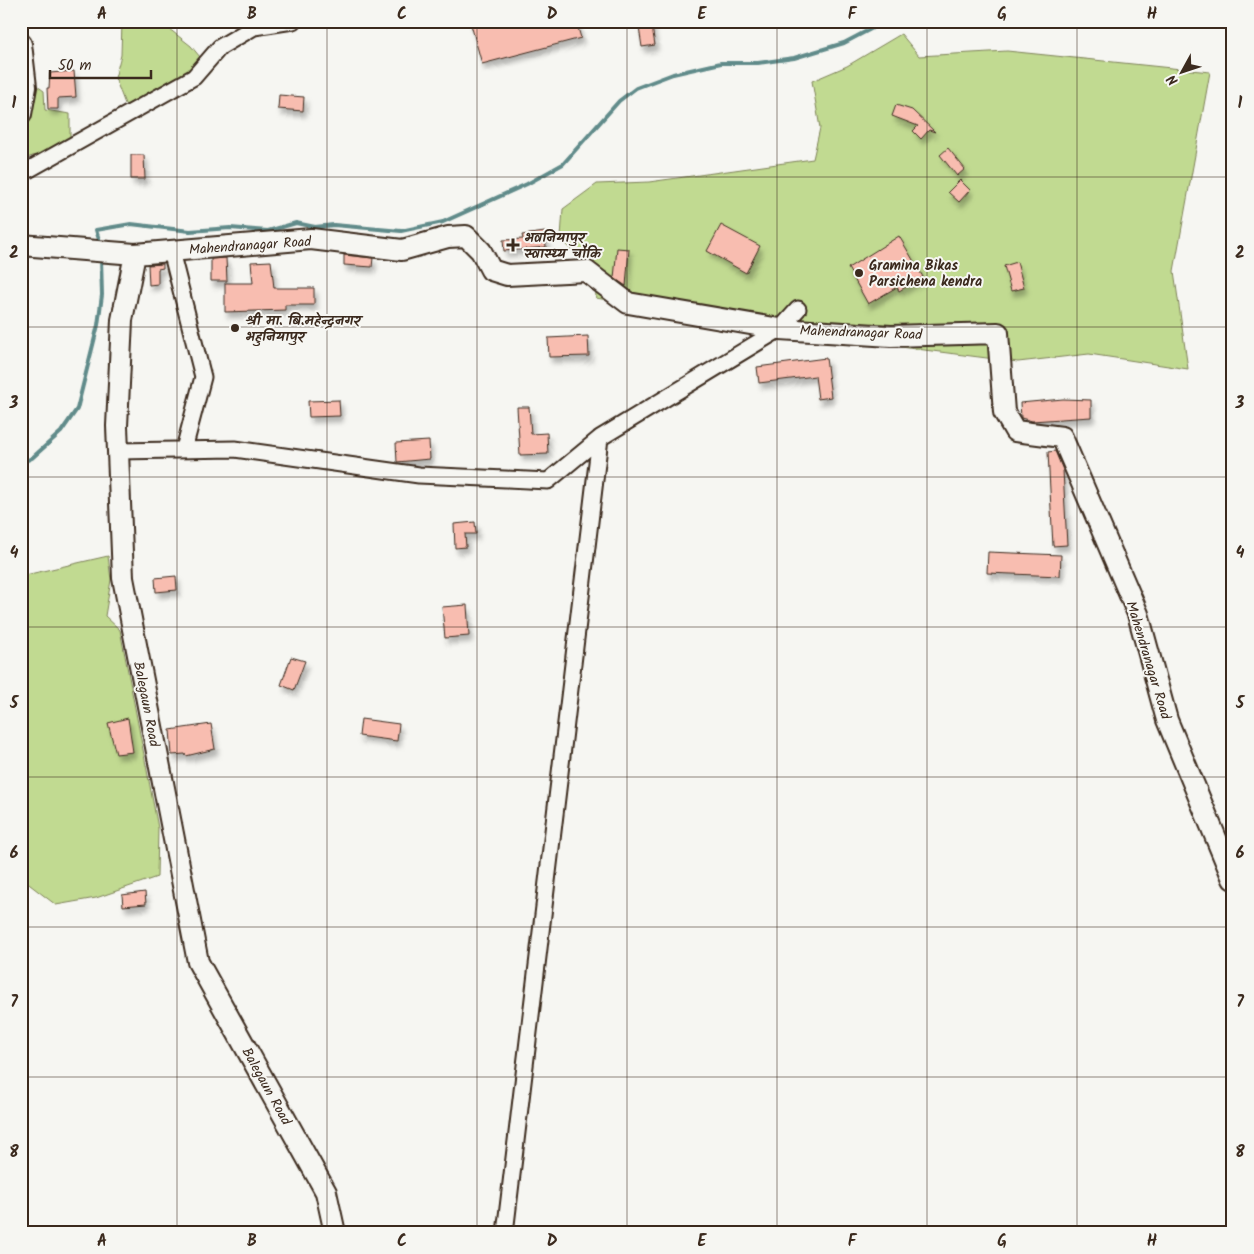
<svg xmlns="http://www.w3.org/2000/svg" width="1254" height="1254" font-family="Kalam,'Playpen Sans Deva',sans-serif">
  <defs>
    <filter id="shadow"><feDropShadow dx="3" dy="5.5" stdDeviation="2.5" flood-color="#0004"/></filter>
  </defs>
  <rect width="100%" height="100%" fill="#f6f6f2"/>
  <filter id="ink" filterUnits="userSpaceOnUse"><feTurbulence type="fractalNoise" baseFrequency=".02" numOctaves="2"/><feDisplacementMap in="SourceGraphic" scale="10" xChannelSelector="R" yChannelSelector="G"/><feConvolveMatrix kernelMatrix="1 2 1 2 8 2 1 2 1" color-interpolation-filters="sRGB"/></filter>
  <g filter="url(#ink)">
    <path fill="#c1da91" stroke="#7e8258" d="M122 21H172L168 28 191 46 200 57C193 78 149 97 130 108L125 104 115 78 121 55Z
      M901 34 919 56 1007 51 1210 72 1174 271 1188 369 1089 354 1018 362 815 336 596 298 594 257 571 250 561 237 563 209 597 184 649 182 813 159 820 128 812 81 847 66Z
      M29 86H37L44 91 45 110 70 114V138L64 145 27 158 24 142Z
      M108 556 111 580 105 616 120 630 158 828 157 877 96 898 56 905 21 878V576Z"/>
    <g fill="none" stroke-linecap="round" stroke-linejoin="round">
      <path stroke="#618b8a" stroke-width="4" d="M1224 21 1233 23
        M101 246 96 230 131 224 190 231 230 228 268 231 296 223 315 227 334 225 401 231 443 222 527 184 563 164 619 101 636 88 673 74 721 63H758L794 58 844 43 886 21
        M21 463 32 458 61 432 77 409 98 325 102 295 101 258"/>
    </g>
    <path fill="#f8bdb0" stroke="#3b2a1e" filter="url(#shadow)" d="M470 21H576L581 38 482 64Z
      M638 21H651L655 45 642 47Z
      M74 71 76 97 58 98V109H48L47 88H49L50 73Z
      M279 95 304 97 303 111 278 109Z
      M896 105 912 110 935 132 929 130 921 139 913 131 918 126 892 116Z
      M948 148 965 169 957 176 940 155Z
      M131 155H144L145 179H131Z
      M960 180 970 190 959 202 948 192Z
      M721 225 760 246 746 273 707 251Z
      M545 232 546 247 504 251 503 240 523 239 522 235Z
      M899 236 923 277 899 291 897 287 868 304 848 268Z
      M617 248 629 249 626 286 614 278Z
      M344 255 373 258 372 267 344 265Z
      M226 258 227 281H211V259Z
      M271 261 274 288H314V305H285V310L225 312V283H253L251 262Z
      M1017 262 1024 288 1011 291 1004 266Z
      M163 264V268L158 269V284L149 285 148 265Z
      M588 336 589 356 549 357 548 338Z
      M826 358 831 397 818 399 815 376 759 383 757 367Z
      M1063 399 1091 400V417L1032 421 1021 418 1020 403Z
      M339 400 340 416 309 417 308 401Z
      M517 407H529L531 434 547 433 548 454 520 455Z
      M429 441 430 459 397 462 396 443Z
      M1055 451 1063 470 1067 545 1053 546 1048 452Z
      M475 522 476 534H465L466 547 455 548 454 524Z
      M988 552 1061 555 1060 576 987 573Z
      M176 576 177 590 156 592 155 578Z
      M467 605 469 636 445 638 442 607Z
      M291 657 305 661 294 690 281 685Z
      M128 718 133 752 116 754 108 723Z
      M361 719 399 724 397 741 359 736Z
      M211 724 215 749 186 756 185 754 172 755 170 730Z
      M145 892 146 904 123 906 122 895Z"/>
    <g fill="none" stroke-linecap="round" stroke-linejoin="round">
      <g stroke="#3b2a1e" stroke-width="19">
        <path id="street" d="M21 174 194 77 220 47 254 27 293 21
          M171 251 203 377 184 449
          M118 451 235 449 419 475 548 481 600 438
          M505 1233 600 438 780 329 798 309"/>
      </g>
      <g stroke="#3b2a1e" stroke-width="24">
        <path id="secondary" d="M21 44 26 87 21 114
          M21 245 135 254 122 320 117 426 123 578 198 962 326 1192 335 1233
          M135 254 311 239 402 250 448 237 466 236 481 251 491 270 507 275 586 271 628 303 780 329 891 336 998 333 1004 412 1015 431 1062 437 1138 614 1167 720 1233 879"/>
      </g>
      <use href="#street" stroke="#f6f6f2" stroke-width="15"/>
      <use href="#secondary" stroke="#f6f6f2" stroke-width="20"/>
    </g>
  </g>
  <path fill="none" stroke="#3b2a1e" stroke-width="1" stroke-opacity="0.55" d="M177 21V1233M327 21V1233M477 21V1233M627 21V1233M777 21V1233M927 21V1233M1077 21V1233M21 177H1233M21 327H1233M21 477H1233M21 627H1233M21 777H1233M21 927H1233M21 1077H1233"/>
  <g fill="#3b2a1e" stroke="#f6f6f2" stroke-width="2">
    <path d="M510.5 237.5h5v5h5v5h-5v5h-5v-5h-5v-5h5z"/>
    <circle cx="859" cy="273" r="5"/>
    <circle cx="235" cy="328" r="5"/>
  </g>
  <g text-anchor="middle" stroke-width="4" stroke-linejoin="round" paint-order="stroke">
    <g font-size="14" font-weight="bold" fill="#3b2a1e" stroke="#f6f6f2" text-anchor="start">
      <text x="524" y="242">भवनियापुर<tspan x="524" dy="16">स्वास्थ्य चाैकि</tspan></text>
      <text x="869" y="270">Gramina Bikas<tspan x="869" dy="16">Parsichena kendra</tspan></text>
      <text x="245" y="325">श्री मा. बि.महेन्द्रनगर<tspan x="245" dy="16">भहुनियापुर</tspan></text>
    </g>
    <g font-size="14" fill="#3b2a1e" stroke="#f6f6f2">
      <text transform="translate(250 245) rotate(-4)" y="5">Mahendranagar Road</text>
      <text transform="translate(861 332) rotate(2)" y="5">Mahendranagar Road</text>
      <text transform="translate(1149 660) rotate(73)" y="5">Mahendranagar Road</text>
      <text transform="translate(147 704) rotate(79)" y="5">Balegaun Road</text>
      <text transform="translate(267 1086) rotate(61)" y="5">Balegaun Road</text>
    </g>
  </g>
  <rect width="1254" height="1254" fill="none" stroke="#f6f6f2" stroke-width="55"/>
  <g transform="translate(1182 72) rotate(230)" stroke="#f6f6f2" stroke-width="4" paint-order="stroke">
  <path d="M0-4L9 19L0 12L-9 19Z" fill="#3b2a1e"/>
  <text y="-8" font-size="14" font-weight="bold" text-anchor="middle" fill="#3b2a1e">N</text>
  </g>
  <path d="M50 70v8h101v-8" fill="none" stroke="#3b2a1e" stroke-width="2.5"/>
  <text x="58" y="70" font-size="15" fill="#3b2a1e" stroke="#f6f6f2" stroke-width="4" paint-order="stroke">50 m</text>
  <rect x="28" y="28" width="1198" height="1198" fill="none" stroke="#3b2a1e" stroke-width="2"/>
  <g font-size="16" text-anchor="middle" font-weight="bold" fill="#3b2a1e">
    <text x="102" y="19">A</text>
    <text x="252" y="19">B</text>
    <text x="402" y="19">C</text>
    <text x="552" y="19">D</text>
    <text x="702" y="19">E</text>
    <text x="852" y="19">F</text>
    <text x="1002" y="19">G</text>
    <text x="1152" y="19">H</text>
    <text x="14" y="108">1</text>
    <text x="1240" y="108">1</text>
    <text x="14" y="258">2</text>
    <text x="1240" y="258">2</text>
    <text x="14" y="408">3</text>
    <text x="1240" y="408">3</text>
    <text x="14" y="558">4</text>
    <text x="1240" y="558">4</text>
    <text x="14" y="708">5</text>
    <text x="1240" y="708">5</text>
    <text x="14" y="858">6</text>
    <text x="1240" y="858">6</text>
    <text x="14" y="1007">7</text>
    <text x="1240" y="1007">7</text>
    <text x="14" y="1157">8</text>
    <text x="1240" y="1157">8</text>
    <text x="102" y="1246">A</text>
    <text x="252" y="1246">B</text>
    <text x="402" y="1246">C</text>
    <text x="552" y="1246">D</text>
    <text x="702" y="1246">E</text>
    <text x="852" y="1246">F</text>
    <text x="1002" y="1246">G</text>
    <text x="1152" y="1246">H</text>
  </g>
</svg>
